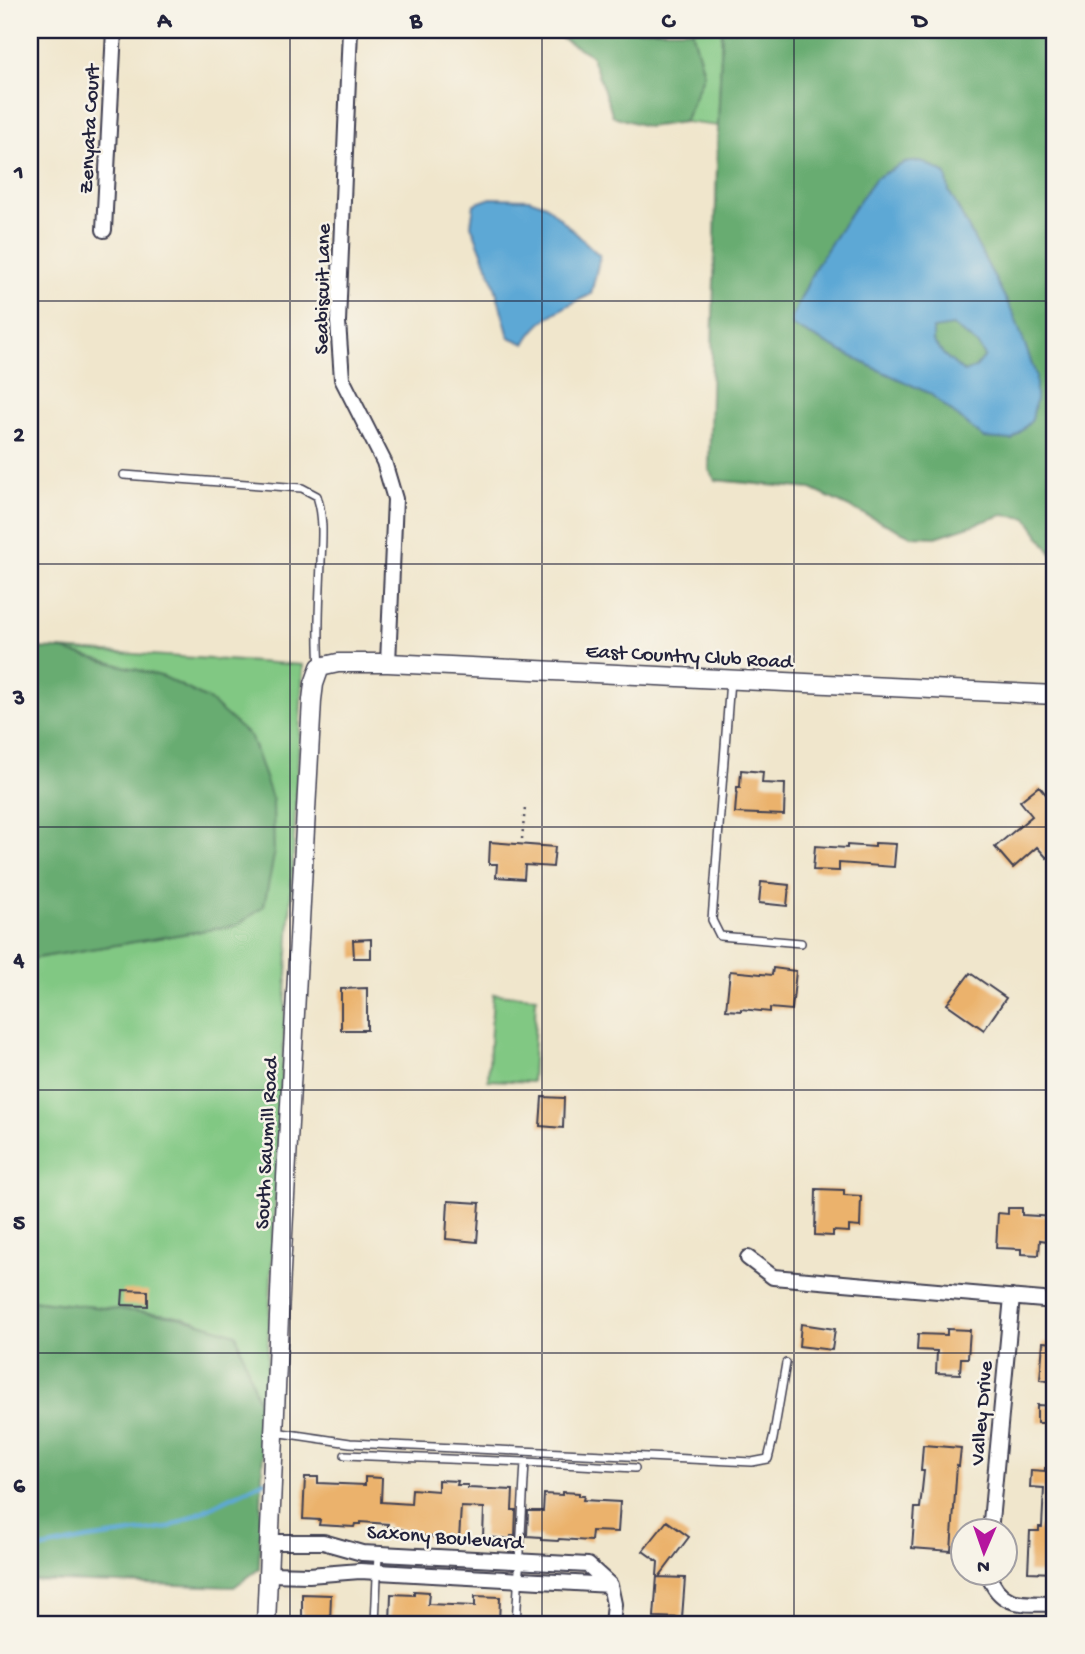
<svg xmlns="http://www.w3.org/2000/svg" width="1085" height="1654" font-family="'Gochi Hand',sans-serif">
  <rect width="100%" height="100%" fill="#f7f3e8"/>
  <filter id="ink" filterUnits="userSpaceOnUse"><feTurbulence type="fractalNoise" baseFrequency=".0143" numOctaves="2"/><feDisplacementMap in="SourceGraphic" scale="14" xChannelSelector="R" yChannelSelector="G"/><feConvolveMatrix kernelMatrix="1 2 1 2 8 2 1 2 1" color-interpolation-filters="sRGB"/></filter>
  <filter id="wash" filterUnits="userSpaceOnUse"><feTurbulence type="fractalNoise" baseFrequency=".00686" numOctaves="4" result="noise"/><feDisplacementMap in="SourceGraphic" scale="28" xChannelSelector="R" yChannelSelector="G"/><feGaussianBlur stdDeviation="1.57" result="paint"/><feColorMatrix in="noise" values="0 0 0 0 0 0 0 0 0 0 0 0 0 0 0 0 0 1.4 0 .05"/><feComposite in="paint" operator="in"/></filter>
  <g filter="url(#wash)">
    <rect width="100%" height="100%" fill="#f0e6cc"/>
    <path fill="#81c883" stroke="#52755f" stroke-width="2" d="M692 30H722L718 126 684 122 704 74Z
      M59 649 303 665 264 1419 236 1334 177 1316 30 1300V959L238 925 209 700 164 677Z
      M493 994 536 997 532 1082 488 1080Z"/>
    <path fill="#68ac71" stroke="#456756" stroke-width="2" d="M547 30H692L704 74 684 122 648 127 613 116 591 55Z
      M722 30H1055V558L1027 518 1003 515 936 537 911 536 811 489 715 480 709 470 718 126Z
      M30 648 59 649 164 677 209 700 251 737 273 801 274 856 264 906 238 925 30 959Z
      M30 1300 177 1316 236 1334 264 1419 259 1569 234 1587 30 1580Z"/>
    <path fill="#5da8d5" stroke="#406588" stroke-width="2" fill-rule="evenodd" d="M921 161 946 174 949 191 1014 315 1036 375V399L1032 420 1012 440 984 438 929 393 868 365 792 326V317L816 266 856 205 876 178 904 163ZM953 326 977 344 985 356 975 368 964 372 944 355 933 341V329Z
      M491 198 529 199 546 205 600 256 591 294C564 308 540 316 525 344L509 337 493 280 471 225 474 204Z"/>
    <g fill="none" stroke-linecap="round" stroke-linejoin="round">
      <path stroke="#5da8d5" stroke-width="4.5" d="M30 1554 43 1548 88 1539 168 1528 265 1481"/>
    </g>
    <g id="blocks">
      <path fill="#ebb26c" d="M741 770 763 772 762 783 785 784 784 815 735 813 737 787H740Z
        M1039 786 1055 805V851L1047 858 1037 847 1013 868 995 847 1032 816 1020 801Z
        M490 842 555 847 553 867 525 865 524 879 496 877 497 864H489Z
        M875 843 896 844 894 867 839 863V871L813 870 815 846 847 848V845L875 847Z
        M761 882 789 885 787 906 759 903Z
        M371 939V958H354L353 940Z
        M773 968 796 971 792 1010 770 1008V1012L741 1009V1011L726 1010 730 971 772 975Z
        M970 973 1006 998 984 1030 947 1004Z
        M367 988V1030H341V989Z
        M542 1097 564 1098 563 1128 540 1126Z
        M816 1189 844 1190V1195L861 1196 860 1227 849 1226V1232L833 1231V1236L815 1235Z
        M448 1201 480 1203 477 1242 446 1239Z
        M1008 1208H1022V1215L1055 1217V1242L1040 1240 1039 1255 1021 1254V1249L996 1248 998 1213 1008 1214Z
        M123 1290 148 1291V1306L122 1305Z
        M801 1324 835 1329 832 1350 799 1346Z
        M947 1329 970 1330 968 1358H961L960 1374 936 1373 937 1351 917 1350 918 1334 947 1335Z
        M1043 1342 1055 1343V1382L1040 1380Z
        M1037 1405 1055 1406V1423H1037Z
        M923 1445 961 1448 959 1466 957 1465 951 1551 912 1548 915 1508H920L924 1471H921Z
        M1045 1468H1055V1573L1028 1572 1030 1531H1039V1527H1042L1044 1488 1030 1487 1031 1470 1045 1471Z
        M305 1477H318V1483L365 1485V1477L382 1478 381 1502 411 1504 412 1489 438 1491V1480L458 1481 457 1485H468V1488L513 1490 512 1510H516L515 1536H511V1539L483 1537 484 1508 461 1507 459 1539 409 1535V1533H405V1530L388 1527V1524L375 1523 360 1522V1524H355L354 1527 319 1525 320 1520 303 1519Z
        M562 1492 579 1493V1496H584L583 1500 620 1502 618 1532 592 1531 591 1541 559 1539 558 1541 541 1540V1537L527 1536 528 1511H543L544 1494 562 1495Z
        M667 1521 689 1537 659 1577 685 1578 682 1618 654 1617 658 1562 643 1551Z
        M414 1591 429 1592 428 1604 475 1606V1596L500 1597 499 1624H390L391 1594 414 1595Z
        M302 1594 331 1595 330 1624H302Z"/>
    </g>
  </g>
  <g filter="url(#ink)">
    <use href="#blocks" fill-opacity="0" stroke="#413f51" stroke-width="2"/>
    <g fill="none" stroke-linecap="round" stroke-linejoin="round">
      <g stroke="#413f51" stroke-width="10">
        <path id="service" d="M124 475 302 488 317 496C324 517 322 539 321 561 320 596 317 631 320 666
          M730 680 712 920 720 936 801 943
          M275 1432 350 1443 752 1462 768 1459 773 1439 786 1363
          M345 1455 525 1462 635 1468
          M375 1624 378 1554
          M516 1624 525 1462"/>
      </g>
      <g stroke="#413f51" stroke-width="18">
        <path id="minor" d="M350 30 338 322 342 379 384 462 395 499 388 663
          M104 230 114 30
          M748 1258 773 1277 1055 1301
          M990 1532 1012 1297
          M268 1574 309 1575 360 1571 610 1585 588 1565 362 1553 323 1542H270
          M988 1574C1001 1609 1023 1603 1055 1604
          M610 1585 614 1604 612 1624"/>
      </g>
      <g stroke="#413f51" stroke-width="21">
        <path id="tertiary" d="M266 1624 281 1270 312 700 314 684 320 667 338 663H388L1055 695"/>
      </g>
      <path stroke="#413f51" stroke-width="2.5" stroke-dasharray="2 5" stroke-linecap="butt" d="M522 839 525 808"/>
      <use href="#service" stroke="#fff" stroke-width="7"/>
      <use href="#minor" stroke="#fff" stroke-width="14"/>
      <use href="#tertiary" stroke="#fff" stroke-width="18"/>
    </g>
  </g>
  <path fill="none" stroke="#22223b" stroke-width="2" stroke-opacity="0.55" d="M290 30V1624M542 30V1624M794 30V1624M30 301H1055M30 564H1055M30 827H1055M30 1090H1055M30 1353H1055"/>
  <g text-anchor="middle" stroke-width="5" stroke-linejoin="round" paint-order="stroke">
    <g font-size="21" fill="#22223b" stroke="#f7f3e8">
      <text transform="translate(88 129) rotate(-87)" y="7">Zenyata Court</text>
      <text transform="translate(321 289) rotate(-89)" y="7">Seabiscuit Lane</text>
      <text transform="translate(689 655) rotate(3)" y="7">East Country Club Road</text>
      <text transform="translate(265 1143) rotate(-87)" y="7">South Sawmill Road</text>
      <text transform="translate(980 1413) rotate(-85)" y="7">Valley Drive</text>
      <text transform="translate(445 1536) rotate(4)" y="7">Saxony Boulevard</text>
    </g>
  </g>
  <rect width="1085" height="1654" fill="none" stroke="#f7f3e8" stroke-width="77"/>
  <g transform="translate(984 1552) rotate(182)"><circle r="33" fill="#f7f3e8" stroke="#a29fa3" stroke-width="2"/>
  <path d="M0-5L12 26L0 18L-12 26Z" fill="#b5179e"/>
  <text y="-10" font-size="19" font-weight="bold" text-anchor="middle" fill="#22223b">N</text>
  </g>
  <rect x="38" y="38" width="1008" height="1578" fill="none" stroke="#22223b" stroke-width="2.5"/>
  <g font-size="23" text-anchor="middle" font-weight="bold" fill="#22223b">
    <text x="164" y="27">A</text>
    <text x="416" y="27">B</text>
    <text x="668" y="27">C</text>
    <text x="920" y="27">D</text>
    <text x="19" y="178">1</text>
    <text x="19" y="441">2</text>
    <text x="19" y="704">3</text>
    <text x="19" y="966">4</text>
    <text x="19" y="1229">5</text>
    <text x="19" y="1492">6</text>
  </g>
</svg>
